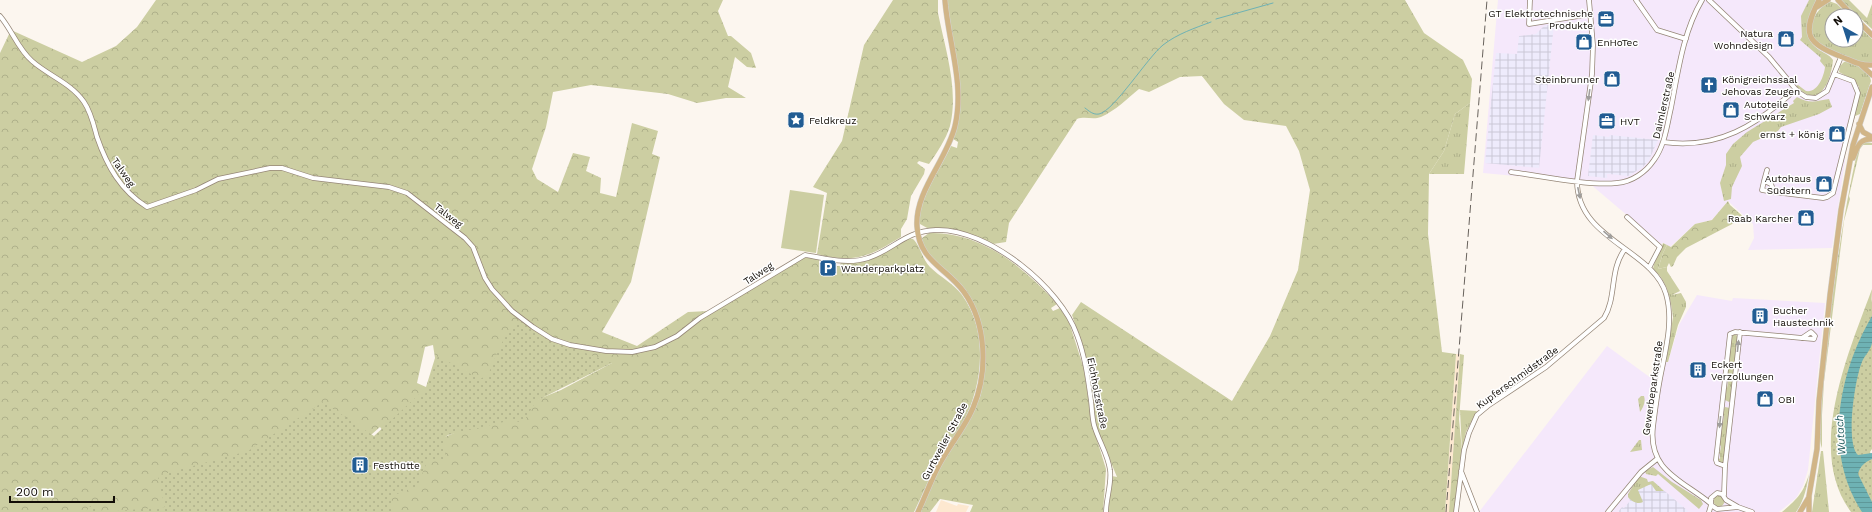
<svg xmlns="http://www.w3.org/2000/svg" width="1872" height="512" font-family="'Work Sans',sans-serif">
  <defs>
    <pattern id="industrial-grid" width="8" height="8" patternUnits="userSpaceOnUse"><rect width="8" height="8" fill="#eeebfc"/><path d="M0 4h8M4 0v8" fill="none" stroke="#cbc8d6"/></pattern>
    <pattern id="grass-tufts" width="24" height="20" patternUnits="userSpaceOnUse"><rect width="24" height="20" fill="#cccea2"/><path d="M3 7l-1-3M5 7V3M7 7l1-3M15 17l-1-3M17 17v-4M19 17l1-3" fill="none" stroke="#aeb08a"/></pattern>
    <pattern id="forest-crowns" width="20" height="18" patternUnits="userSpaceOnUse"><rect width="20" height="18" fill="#cccea2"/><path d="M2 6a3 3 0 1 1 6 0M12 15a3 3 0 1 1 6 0" fill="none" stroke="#aeb08a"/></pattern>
    <pattern id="park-dots" width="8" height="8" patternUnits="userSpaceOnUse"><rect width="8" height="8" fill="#cccea2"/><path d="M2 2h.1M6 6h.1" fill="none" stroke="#aeb08a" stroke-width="1.8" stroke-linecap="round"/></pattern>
    <pattern id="water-rules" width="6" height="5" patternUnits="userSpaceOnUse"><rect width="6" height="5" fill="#6eb2b4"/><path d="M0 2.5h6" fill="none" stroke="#5e9899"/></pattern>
  </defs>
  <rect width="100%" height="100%" fill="#fcf6ef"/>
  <path fill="#f5e8fb" d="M1498 0H1816L1807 21 1808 36 1817 48 1832 58 1831 71 1854 80 1859 87V92L1844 151 1845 161 1832 248 1748 250 1754 238 1753 224 1728 201 1712 220 1695 224 1670 247 1663 243 1661 244 1589 183 1483 173Z
    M1697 295 1732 301 1733 298 1825 303 1808 470 1803 486 1796 498 1779 512H1479L1607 346 1655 381 1659 361 1668 362 1679 325Z"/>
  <path fill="url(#industrial-grid)" d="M1554 24 1539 168 1485 163 1496 53 1517 54 1519 36 1536 34 1544 26Z
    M1593 135 1609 137 1610 135 1658 140 1649 160 1643 167 1628 176 1609 174H1607V178L1588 176Z
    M1653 481 1688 511V512H1618L1622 507 1624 508 1630 501 1629 498 1643 482Z"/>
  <path fill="#fde8d0" d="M1456 354H1460L1449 512H1445Z
    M941 500 957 506 958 504 969 506 966 512H936Z"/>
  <path fill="url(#grass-tufts)" d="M1809 0H1816C1809 17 1799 35 1818 49 1823 53 1829 54 1833 60 1831 81 1820 111 1796 86L1798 85 1806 91C1818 93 1824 76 1825 67L1820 61 1821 58 1800 40 1802 37 1801 16Z
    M1829 1 1837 4 1849 16H1832V40H1856V24L1872 39V62C1863 65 1854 59 1845 56 1837 53 1827 50 1820 44 1802 31 1815 11 1829 1Z
    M1844 62C1854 62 1870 70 1871 81L1860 114 1855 116 1851 129 1859 87 1854 80 1839 72 1840 66Z
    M1797 97C1809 104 1817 101 1829 99L1832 107 1819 114 1781 127 1778 131 1753 142 1740 157 1742 166 1732 187 1731 199 1724 201 1720 183 1726 165V154L1733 144 1747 132 1794 103 1793 101Z
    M1470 103 1464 174H1429L1444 151 1455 114Z
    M1866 142 1872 143V145H1863L1860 149 1849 196 1850 199 1844 221 1824 382 1822 415V448C1816 433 1822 385 1824 367 1832 293 1842 220 1858 148L1860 144Z
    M1663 243 1667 245 1663 253 1658 269 1667 267V271L1680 291 1672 295 1681 293 1686 302V307L1678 325 1668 362H1666L1673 317C1671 299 1667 280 1653 269 1654 260 1661 251 1663 243Z
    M1733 334H1736L1738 339 1730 401 1729 402 1725 400V386L1727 388 1728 381 1725 379 1727 364 1729 366 1730 360 1727 358 1731 345 1729 343Z
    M1641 396H1644C1646 402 1643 408 1640 412L1638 399Z
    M1725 407 1730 408 1724 462 1722 463H1720L1717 457 1720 459V454L1718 452H1720L1721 446 1719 444 1721 421 1723 422 1724 416 1722 414Z
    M1460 410 1477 411 1466 432 1462 451Z
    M1639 440H1641L1642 450 1630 452Z
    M1821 451H1823L1829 512H1812Z
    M1653 467 1672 482 1701 500 1703 504 1699 509 1658 474 1656 476 1646 474 1645 471Z
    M1809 474C1807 487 1804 501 1796 512H1782C1797 499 1803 494 1809 474Z
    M1639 476 1647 479 1648 482 1653 481 1664 491H1656L1651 484 1638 490 1643 502C1638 505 1631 501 1628 497V494Z
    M1713.5 501a5.5 5.5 0 1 1 11 0a5.5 5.5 0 1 1-11 0Z"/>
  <path fill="url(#forest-crowns)" fill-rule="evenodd" d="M156 0H723L718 11 728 36H731L751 53 756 68 747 67 735 57 728 87 746 98H726L697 103 668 94 591 85 553 92 546 127 532 169 537 179 558 192 573 153 590 157 586 171 601 178 600 193 616 197 632 123 658 131 652 154 660 157 631 282 602 332 637 346 688 312 709 311 805 257 819 259V273L825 274 826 276H829V274L837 275V266H840L841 262 868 260 908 238 913 239C921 247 922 259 930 267 940 277 953 283 962 295 989 332 983 386 962 424 955 438 945 450 938 463 929 478 922 496 914 512H259L561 390 612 363 383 431 380 427 347 456 207 512H0V53L11 30 82 62 116 46 137 27ZM433 345 435 358 426 387 417 383 425 347Z
    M893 0H938V13C945 48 959 90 950 126 946 139 937 153 929 164L919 161 917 163 925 169 924 174 911 196 907 219 901 229V237C870 256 855 264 817 254L827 193 813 187 842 141 864 45Z
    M947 0H1405L1424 33 1463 60 1472 79 1470 103 1455 114 1444 151 1429 174 1428 234 1442 352 1456 354 1445 512H1108L1112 476 1117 477 1095 424 1080 338 1072 315 1081 302 1232 401 1270 336 1298 270 1310 190 1299 151 1286 126 1244 120 1224 104 1202 76 1180 77 1149 92 1139 89C1128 98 1115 111 1101 117 1093 120 1085 116 1077 119L1009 223 1006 242 993 244 966 233 953 229H929L920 224C916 203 942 166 951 146L957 148 958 142 953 139 960 108V88Z
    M1841 0H1849L1867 18 1872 4V29Z
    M1728 201 1730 205 1747 220 1736 222 1686 248 1677 257 1673 266 1671 267 1669 263 1667 267 1658 269 1663 253 1667 245 1671 247 1695 224 1712 220Z
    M929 233C980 231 1024 267 1057 304L1051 308 1053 311 1060 308 1069 322 1084 369 1092 424 1106 469 1103 512H970L973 505 940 499 930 512H920L941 465 975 409 981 394 984 358 971 301 927 253 923 244 922 238Z
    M1872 289 1862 512H1851C1805 450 1849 352 1872 289Z
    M1460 354 1464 355 1459 419 1462 451 1454 512H1449Z"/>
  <path fill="url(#park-dots)" d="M1872 299V449L1870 452 1872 456V512H1852C1841 496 1833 478 1832 458 1831 448 1834 438 1835 428 1839 398 1844 370 1855 342 1860 327 1868 315 1872 299Z
    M520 320 543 337 612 363 536 401 523 423 512 420 448 435 444 438 446 459 428 460 417 486 392 496 391 512H86L90 506 105 512 165 507 158 479 160 475 248 451 323 402 374 436 427 387 438 356 480 379 488 375 500 346 512 326Z"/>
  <path fill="#cccea2" d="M790 190 824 195 816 253 781 248Z"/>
  <path fill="url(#water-rules)" d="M1872 316C1872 325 1872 335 1872 343 1871 350 1864 356 1862 362 1855 378 1845 443 1858 455L1872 453V459C1865 462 1860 466 1858 474L1872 502V512H1862C1823 453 1838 374 1872 316Z"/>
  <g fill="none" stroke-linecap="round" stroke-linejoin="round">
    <path stroke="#6eb2b4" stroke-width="1" d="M1216 19 1273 3
      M1085 108C1089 111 1093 115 1099 114 1114 111 1147 58 1163 45 1177 34 1195 28 1211 22"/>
    <g stroke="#958677" stroke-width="5.5">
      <path id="minor" d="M1530 0 1529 24 1591 14
        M1589 0 1593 45 1592 74 1577 181C1577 240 1653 249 1666 294 1674 321 1665 352 1660 379 1657 395 1655 411 1653 427 1648 471 1682 480 1710 503
        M1636 0 1657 30 1686 39
        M1709 0 1769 57 1798 92 1806 97 1816 98 1827 91 1841 57
        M0 16C12 30 18 49 32 61 49 76 71 83 84 102 91 112 94 126 97 137 107 166 121 191 147 207L196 190 218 179 270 168H282L313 178 389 187 407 193 465 238 473 247 485 278 492 289 512 311 533 327 552 339 570 345 606 351 632 352 655 347 677 336 700 318 805 255C825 258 847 265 868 258 894 250 904 231 936 230 988 228 1061 288 1077 335 1085 356 1088 379 1091 401 1092 408 1092 417 1094 425 1098 440 1108 454 1110 470 1112 483 1106 499 1106 512
        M1663 142C1718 150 1757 125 1796 89
        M1511 172C1542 176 1587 186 1617 183 1632 182 1646 172 1654 160 1665 145 1667 125 1671 108 1678 72 1683 32 1702 0
        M1764 181 1767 170
        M1774 192 1762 190 1764 181 1771 184 1774 192 1823 198 1827 197 1833 193 1858 93 1853 81 1834 74
        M1627 217 1660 247 1649 268
        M1740 332 1725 466 1717 463 1716 460 1730 334 1735 332 1802 338 1814 339 1815 336 1811 332 1802 338
        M1461 471 1477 512
        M1724 495 1725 466
        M1738 507 1717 509 1711 505V498L1717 493 1722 494 1726 500 1738 507 1752 512
        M1456 512 1464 450 1469 433 1477 415 1489 405 1546 367 1604 318C1617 297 1609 270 1625 249
        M1608 512 1641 472 1657 459
        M1709 512 1711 505"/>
    </g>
    <g stroke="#d4d3d2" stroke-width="6">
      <path id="major" d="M1819 0C1801 35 1807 43 1842 57 1852 61 1861 66 1872 65
        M1838 0 1853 16
        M1817 7 1828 0
        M1856 19 1872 35
        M1861 65 1872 75
        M1859 124 1863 132 1872 137
        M1853 158C1858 147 1858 139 1872 139
        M918 512C925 497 931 480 939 465 949 446 964 429 973 408 988 373 987 324 964 292 946 267 919 262 917 226 915 191 947 160 955 126 965 84 948 41 945 0
        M1800 512 1809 497
        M1809 512V496L1817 449 1819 401 1830 295 1841 210 1853 145 1872 87"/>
    </g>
    <use href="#minor" stroke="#fff" stroke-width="4"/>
    <use href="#major" stroke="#d1b587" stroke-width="5"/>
    <path stroke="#68625c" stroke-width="1" stroke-dasharray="8 4" stroke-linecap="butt" d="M1446 512 1487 0"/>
  </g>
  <defs><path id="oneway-solid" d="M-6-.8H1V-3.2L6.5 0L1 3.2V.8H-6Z"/></defs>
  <g fill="#a09e9c">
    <use href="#oneway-solid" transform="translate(1589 95) rotate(98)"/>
    <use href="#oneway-solid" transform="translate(1579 193) rotate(78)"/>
    <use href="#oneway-solid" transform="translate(1608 235) rotate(41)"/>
    <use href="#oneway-solid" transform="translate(1738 346) rotate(-84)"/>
    <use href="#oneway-solid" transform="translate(1720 422) rotate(96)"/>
  </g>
  <defs>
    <g id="office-square" transform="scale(0.9)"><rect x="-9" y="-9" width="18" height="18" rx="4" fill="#215c93" stroke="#fff"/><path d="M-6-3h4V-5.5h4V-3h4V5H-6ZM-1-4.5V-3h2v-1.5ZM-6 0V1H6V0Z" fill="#fff"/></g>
    <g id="shop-square" transform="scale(0.9)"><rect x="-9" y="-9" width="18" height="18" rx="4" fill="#215c93" stroke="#fff"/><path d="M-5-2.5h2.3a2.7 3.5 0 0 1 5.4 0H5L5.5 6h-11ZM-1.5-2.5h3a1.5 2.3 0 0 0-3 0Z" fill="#fff"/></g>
    <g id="church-square" transform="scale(0.9)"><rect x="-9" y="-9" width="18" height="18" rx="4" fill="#215c93" stroke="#fff"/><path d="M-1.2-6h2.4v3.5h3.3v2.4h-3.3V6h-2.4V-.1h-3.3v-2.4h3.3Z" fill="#fff"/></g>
    <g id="sight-square" transform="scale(0.9)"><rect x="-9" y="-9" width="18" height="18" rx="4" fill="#215c93" stroke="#fff"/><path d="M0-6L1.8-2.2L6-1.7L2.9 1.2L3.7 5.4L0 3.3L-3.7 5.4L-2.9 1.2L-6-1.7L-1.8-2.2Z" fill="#fff"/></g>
    <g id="parking-square" transform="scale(0.9)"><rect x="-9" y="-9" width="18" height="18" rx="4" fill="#215c93" stroke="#fff"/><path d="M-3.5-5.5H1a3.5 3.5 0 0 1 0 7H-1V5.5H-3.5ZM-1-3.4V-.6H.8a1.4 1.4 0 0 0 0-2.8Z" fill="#fff"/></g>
    <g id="building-square" transform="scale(0.9)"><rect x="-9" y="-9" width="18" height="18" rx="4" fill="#215c93" stroke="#fff"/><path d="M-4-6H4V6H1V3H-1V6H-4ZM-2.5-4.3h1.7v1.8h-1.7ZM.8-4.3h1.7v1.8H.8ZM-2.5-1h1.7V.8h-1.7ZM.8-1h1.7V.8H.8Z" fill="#fff"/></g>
  </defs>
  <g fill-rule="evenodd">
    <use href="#office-square" x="1606" y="19"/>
    <use href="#shop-square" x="1786" y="39"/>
    <use href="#shop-square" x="1584" y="42"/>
    <use href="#shop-square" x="1612" y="79"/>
    <use href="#church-square" x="1709" y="85"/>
    <use href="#shop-square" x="1731" y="110"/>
    <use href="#sight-square" x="796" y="120"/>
    <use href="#office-square" x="1607" y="121"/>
    <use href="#shop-square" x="1837" y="134"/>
    <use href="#shop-square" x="1824" y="184"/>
    <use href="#shop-square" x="1806" y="218"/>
    <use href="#parking-square" x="828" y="268"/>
    <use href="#building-square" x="1760" y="316"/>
    <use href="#building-square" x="1698" y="370"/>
    <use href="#shop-square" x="1765" y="399"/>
    <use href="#building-square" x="360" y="465"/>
  </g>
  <g text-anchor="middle" stroke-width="3" stroke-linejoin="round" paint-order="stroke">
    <g font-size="10" fill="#120d07" stroke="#fff" text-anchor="start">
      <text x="1593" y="17" text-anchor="end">GT Elektrotechnische<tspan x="1593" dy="12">Produkte</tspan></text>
      <text x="1773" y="37" text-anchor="end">Natura<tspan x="1773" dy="12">Wohndesign</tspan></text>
      <text x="1597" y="46">EnHoTec</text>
      <text x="1599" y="83" text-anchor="end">Steinbrunner</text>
      <text x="1722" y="83">Königreichssaal<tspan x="1722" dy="12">Jehovas Zeugen</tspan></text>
      <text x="1744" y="108">Autoteile<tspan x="1744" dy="12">Schwarz</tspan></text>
      <text x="809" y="124">Feldkreuz</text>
      <text x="1620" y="125">HVT</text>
      <text x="1824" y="138" text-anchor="end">ernst + könig</text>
      <text x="1811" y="182" text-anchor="end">Autohaus<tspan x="1811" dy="12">Südstern</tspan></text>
      <text x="1793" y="222" text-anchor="end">Raab Karcher</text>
      <text x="841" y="272">Wanderparkplatz</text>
      <text x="1773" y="314">Bucher<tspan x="1773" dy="12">Haustechnik</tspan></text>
      <text x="1711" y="368">Eckert<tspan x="1711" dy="12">Verzollungen</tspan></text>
      <text x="1778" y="403">OBI</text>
      <text x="373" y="469">Festhütte</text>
    </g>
    <g font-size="10" fill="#120d07" stroke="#fff">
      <text transform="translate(1663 105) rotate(-77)" y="4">Daimlerstraße</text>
      <text transform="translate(124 172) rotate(55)" y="4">Talweg</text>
      <text transform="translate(449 215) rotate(38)" y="4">Talweg</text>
      <text transform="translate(758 273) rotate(-33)" y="4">Talweg</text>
      <text transform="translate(1517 377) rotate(-36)" y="4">Kupferschmidstraße</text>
      <text transform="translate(1652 388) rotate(-82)" y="4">Gewerbeparkstraße</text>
      <text transform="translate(1098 393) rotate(79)" y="4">Eichholzstraße</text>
      <text transform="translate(944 441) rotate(-62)" y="4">Gurtweiler Straße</text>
    </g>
    <g font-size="11" font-style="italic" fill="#245e60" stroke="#fff">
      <text transform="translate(1840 435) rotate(-94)" y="4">Wutach</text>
    </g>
  </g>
  <g transform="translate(1844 28) rotate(321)"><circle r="19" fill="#ffffff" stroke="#a09e9c"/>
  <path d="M0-3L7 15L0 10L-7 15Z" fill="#215c93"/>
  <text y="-6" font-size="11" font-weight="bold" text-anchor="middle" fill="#120d07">N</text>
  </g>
  <path d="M10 496v6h104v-6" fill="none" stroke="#120d07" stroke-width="2"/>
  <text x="16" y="496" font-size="12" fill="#120d07" stroke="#ffffff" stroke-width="3" paint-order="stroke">200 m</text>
</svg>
